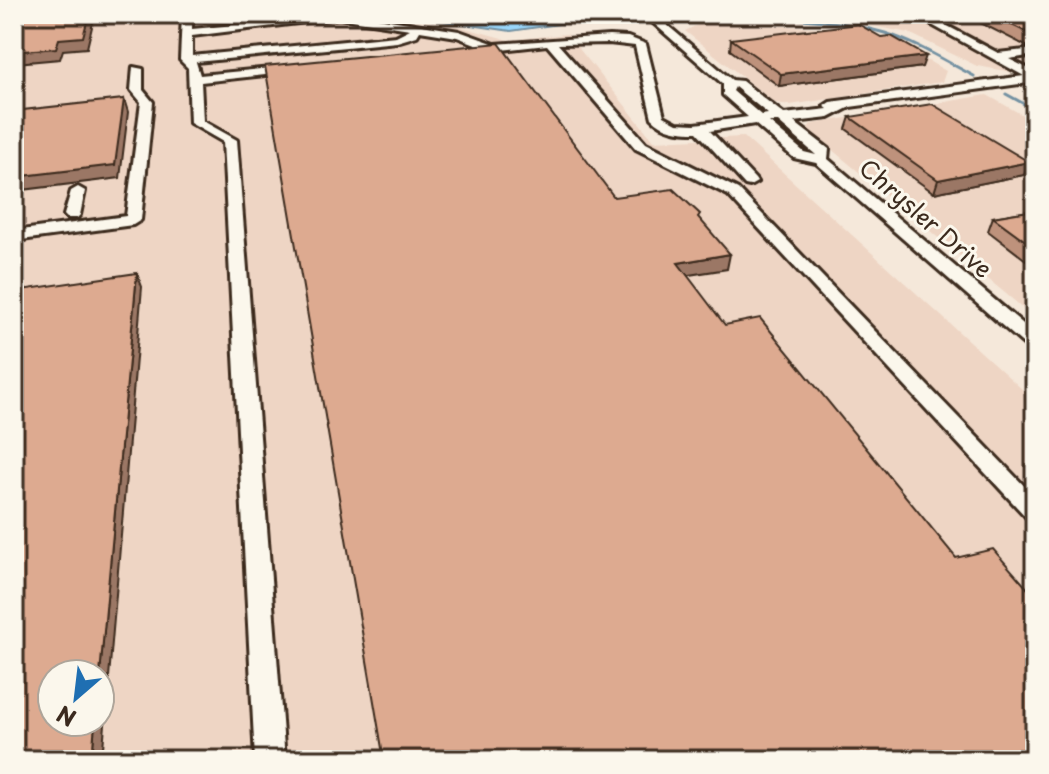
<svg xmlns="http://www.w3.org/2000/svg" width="1049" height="774" font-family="'Playpen Sans',sans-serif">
  <rect width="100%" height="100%" fill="#f5e8da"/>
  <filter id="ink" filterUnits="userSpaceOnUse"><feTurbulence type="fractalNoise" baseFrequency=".0125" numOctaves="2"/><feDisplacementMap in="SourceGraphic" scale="16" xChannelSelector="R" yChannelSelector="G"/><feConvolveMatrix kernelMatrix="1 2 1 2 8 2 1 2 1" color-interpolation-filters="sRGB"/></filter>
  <g filter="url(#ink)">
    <path fill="#eed5c4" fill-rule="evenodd" d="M14 14H360L462 27 509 40 567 34 654 141 744 137 1035 401V760H14ZM52 674H100V722H52Z
      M812 14H1035V68L1012 72 977 66 909 33Z
      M701 23 838 28 907 49 946 71 942 82 790 105 775 103 685 31Z
      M987 95 1035 122V318L807 129 811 124Z"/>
    <path fill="#99d6fa" stroke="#7391a2" stroke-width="2" d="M396 14H578L587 20 511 31Z"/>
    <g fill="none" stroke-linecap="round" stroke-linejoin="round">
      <path stroke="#7391a2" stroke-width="3" d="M579 16 622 18
        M677 18C746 18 818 13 885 33 917 43 945 61 974 76
        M1006 94 1035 110"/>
      <g stroke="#3b2a1e" stroke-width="6">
        <path id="minor" d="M182 14H192V29L352 14 459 31 495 44 609 36 628 37 646 44 664 116 677 123 695 124 748 117 723 95V84L643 14H654L732 80 742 81 784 114 828 109 824 106 830 102 1024 76 912 14H925L998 53 1035 49V55L1009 59 1035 72V82L850 107 829 118 794 122 829 149 828 159 1035 334V350L1028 348 816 163 794 158 755 124 710 131 755 179 757 182 750 186 745 185 697 132C680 132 663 130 652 118L635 46 609 43 558 44 646 143 738 189 1035 497V521L1027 518 728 195 636 149 547 45 475 53 469 50 471 48 481 46 457 37 420 31 417 36 397 42 196 62 200 75 292 66 298 69 292 72 201 82 203 121 237 140 285 760H255L223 142 190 123 188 68 180 60ZM339 18 410 29 396 36 192 56V36ZM735 87 768 114 761 115 733 91ZM769 122H778L816 155 804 152Z
          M133 67 143 69V90L153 102 141 220 133 225 14 241V231L126 216 141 102 131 90Z
          M78 187 85 191 80 215 77 218H67L64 215 71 191Z"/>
      </g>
      <use href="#minor" fill="#fbf7ec" fill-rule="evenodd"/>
    </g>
    <path fill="#be927c" stroke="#3b2a1e" stroke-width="2" d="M963 14H1035V47H1028Z
      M731 39 922 67 779 86 730 50Z
      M850 117 1029 162 1024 175 934 193 846 129Z
      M1035 210V267L988 231 993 217Z"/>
    <path fill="#9b7765" stroke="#3b2a1e" stroke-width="2" d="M89 14H95L87 48 63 50 60 59 16 63 14 70V52L59 39Z
      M926 56 922 67 779 86 781 74Z
      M124 99 128 112 120 178 14 191V177Z
      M1029 162 1024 175 934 193 938 180Z
      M730 254 727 269 676 277 678 263Z
      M137 273 142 287 102 760H92L95 722H100V674Z"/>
    <path fill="#ddaa90" stroke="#3b2a1e" stroke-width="2" d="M14 14H89L83 37 59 39 56 48 14 52Z
      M988 14H1035V36L1033 35Z
      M858 24 881 37 891 36 926 56 781 74 731 39Z
      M499 43 614 197 673 189 700 214 698 217 730 254 678 263 725 325 760 318 956 558 993 549 1033 595H1035V760H384L265 66Z
      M124 99 115 165 14 177V111Z
      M932 104 1029 162 938 180 850 117Z
      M1035 210V248L993 217Z
      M137 273 100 674H52V722H95L92 760H14V291Z"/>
  </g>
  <g text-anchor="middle" stroke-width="6" stroke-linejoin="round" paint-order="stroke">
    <g font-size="24" fill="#3b2a1e" stroke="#fbf7ec">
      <text transform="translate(925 219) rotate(41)" y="8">Chrysler Drive</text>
    </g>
  </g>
  <rect width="1049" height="774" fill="none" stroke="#fbf7ec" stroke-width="48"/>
  <rect x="24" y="24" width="1001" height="726" fill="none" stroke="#3b2a1e" stroke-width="3" filter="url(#ink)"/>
  <g transform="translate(76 698) rotate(208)"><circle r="38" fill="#fbf7ec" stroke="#aea59a" stroke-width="2"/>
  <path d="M0-6L14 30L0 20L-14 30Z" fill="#1f6fb2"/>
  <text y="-12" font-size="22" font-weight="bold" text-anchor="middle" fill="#3b2a1e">N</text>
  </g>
</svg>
